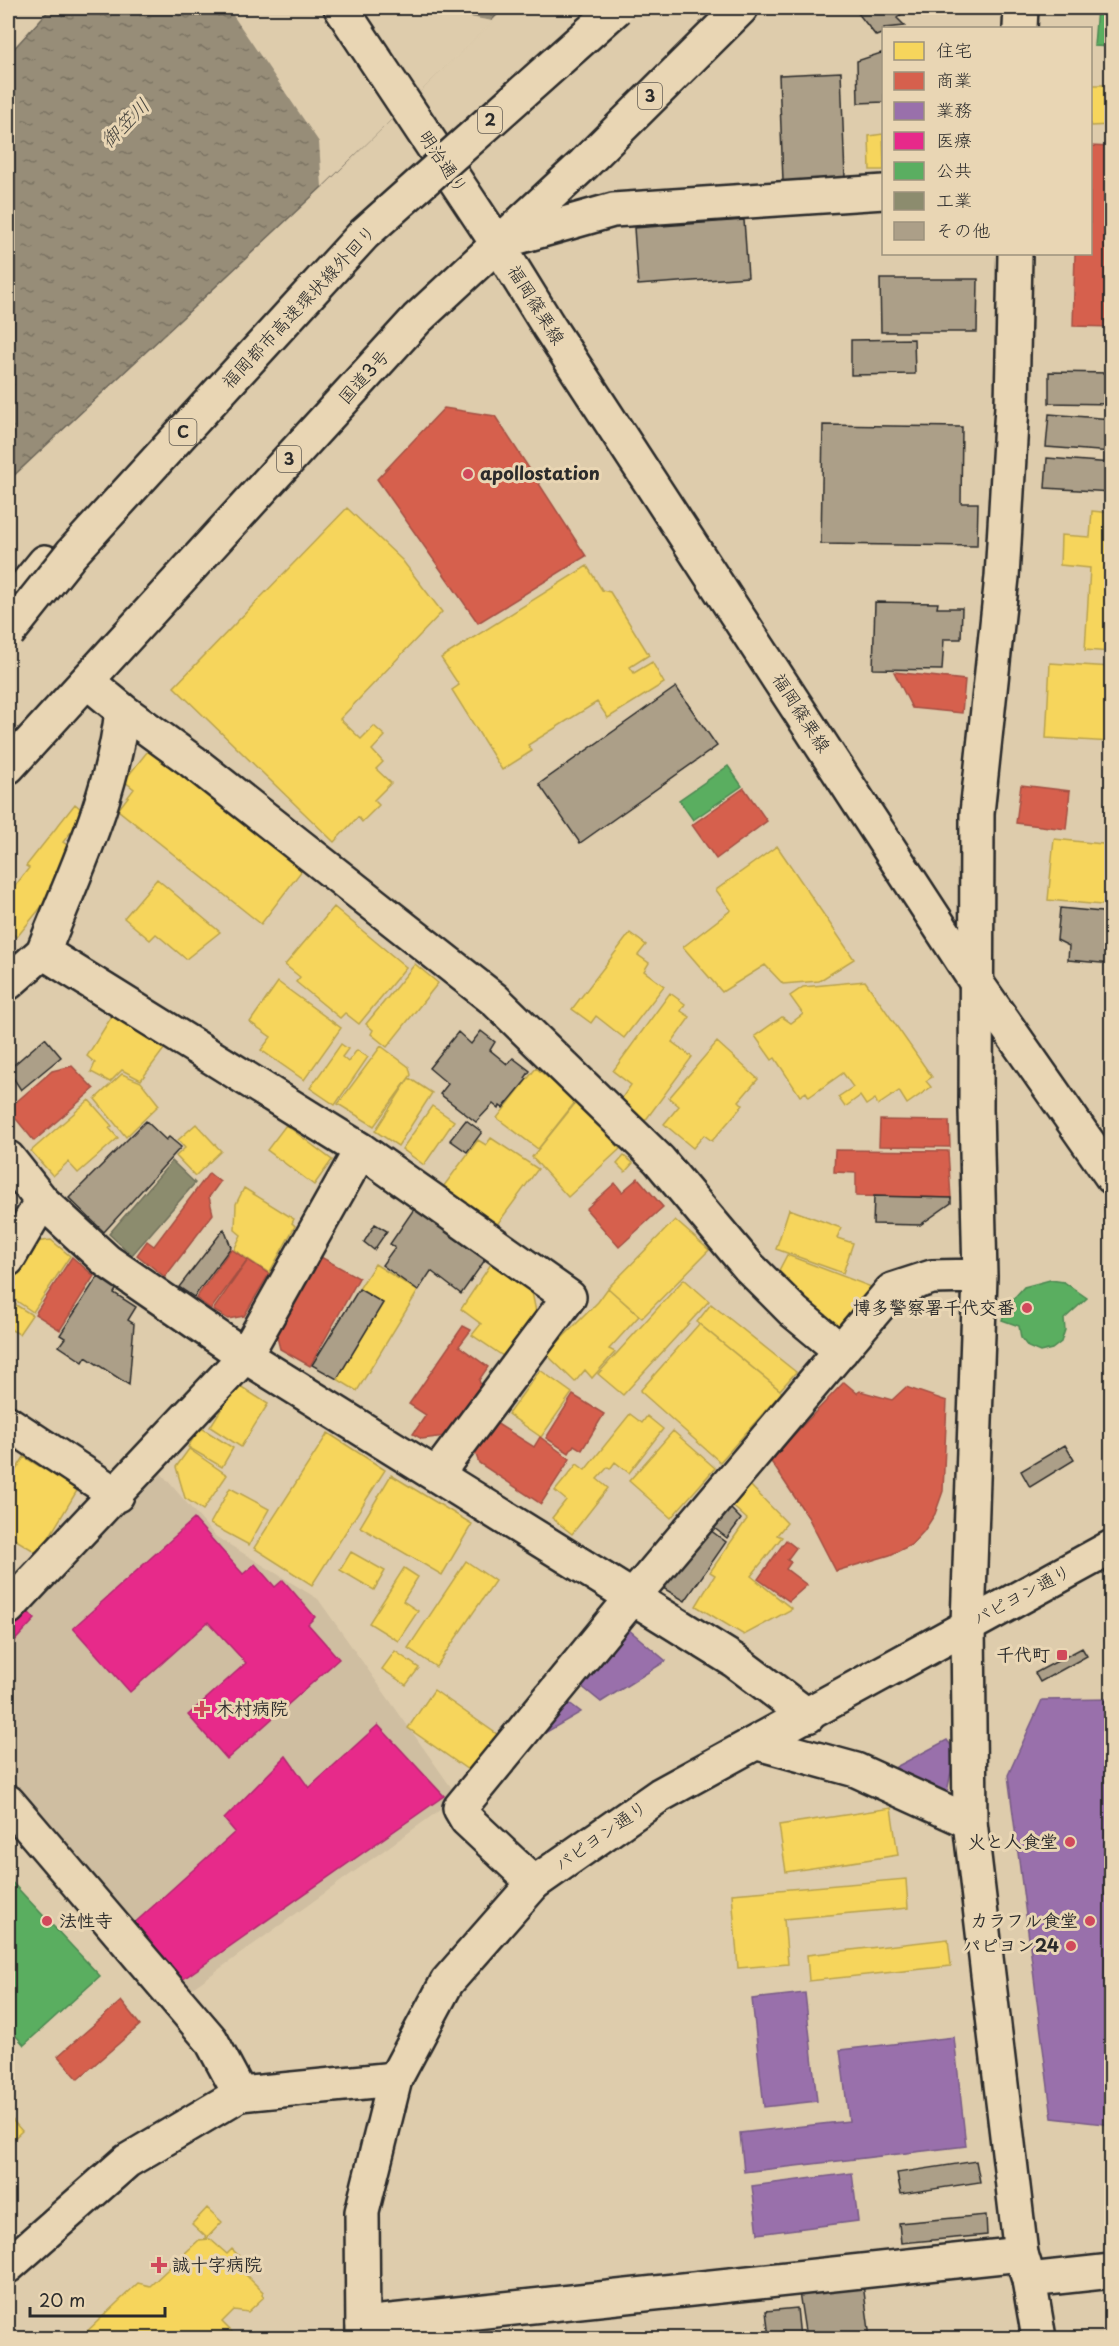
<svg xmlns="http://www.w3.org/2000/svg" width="1119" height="2346" font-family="'Playpen Sans','Klee One',sans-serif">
  <defs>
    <pattern id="water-ripples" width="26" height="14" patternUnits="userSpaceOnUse" patternTransform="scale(1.5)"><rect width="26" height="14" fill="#978d78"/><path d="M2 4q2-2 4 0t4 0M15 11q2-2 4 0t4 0" fill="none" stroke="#7b7363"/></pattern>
  </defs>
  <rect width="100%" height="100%" fill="#deccac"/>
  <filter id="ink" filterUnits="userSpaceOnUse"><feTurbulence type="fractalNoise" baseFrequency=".0167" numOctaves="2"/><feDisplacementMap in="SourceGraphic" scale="12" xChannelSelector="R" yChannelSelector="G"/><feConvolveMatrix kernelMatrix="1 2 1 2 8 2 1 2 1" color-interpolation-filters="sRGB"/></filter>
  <g filter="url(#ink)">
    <path fill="#cfbea1" d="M161 1473 215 1536 318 1599 458 1797 183 1995 8 1789V1628Z"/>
    <path fill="url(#water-ripples)" stroke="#6c6659" stroke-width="1.5" d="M51 8H504L322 187 8 481V55Z"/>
    <path fill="#deccac" d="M228 8H444L452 14 493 21 322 187 319 142Z"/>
    <path fill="#f6d55c" stroke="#b9a24d" stroke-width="1.5" d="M1090 85H1112V125L1090 126Z
      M883 134 884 170H870L869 136Z
      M347 508 402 560 442 612 340 719 361 739 374 726 385 736 372 750 383 762 376 769 391 783 374 800 379 805 362 822 358 817 334 842 174 687Z
      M1092 511 1112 513V652L1085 650 1090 568 1060 565 1061 535 1090 537Z
      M587 566 602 590 610 592 649 655 630 667 634 673 652 662 664 683 608 718 597 702 528 745 532 751 502 770 452 690 459 685 441 658Z
      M1050 663 1112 667V742L1046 738Z
      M151 747 306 865 261 924 118 810 134 789 124 781Z
      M75 804 86 813 63 842 77 852 50 886 55 890 17 937 8 930V895L29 868 26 866Z
      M1054 839 1112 845V906L1048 900Z
      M777 846 854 959 819 981 783 984 765 965 722 992 683 947 731 910 716 890Z
      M157 879 220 932 186 959 156 934 150 940 124 918Z
      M334 907 406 967 359 1024 345 1013 340 1018 296 982 300 977 285 965Z
      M630 933 646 945 638 955 649 963 644 971 664 986 624 1038 596 1016 591 1023 572 1009Z
      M415 964 438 983 387 1047 371 1034 373 1030 366 1024Z
      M865 981 932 1077 926 1081 931 1087 907 1104 899 1091 878 1105 875 1099 866 1105 860 1096 845 1107 838 1097 853 1087 843 1073 809 1097 806 1092 800 1096 775 1058 772 1060 755 1036 782 1017 791 1023 803 1014 790 996 803 987Z
      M278 982 341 1028 304 1080 261 1050 271 1037 250 1022Z
      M670 993 685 1004 681 1011 690 1017 672 1042 692 1057 645 1121 619 1102 631 1085 613 1071Z
      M112 1016 167 1045 141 1080 122 1070 110 1082 91 1072 95 1063 87 1056Z
      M717 1042 758 1079 739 1101 743 1105 712 1141 704 1135 693 1148 664 1124 679 1106 669 1098Z
      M341 1044 348 1049 342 1057 348 1062 357 1050 368 1057 335 1105 310 1088Z
      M381 1046 409 1067 411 1075 374 1126 338 1104Z
      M536 1068 576 1101 538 1149 497 1118Z
      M122 1074 141 1082 159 1105 126 1137 95 1099Z
      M409 1078 432 1093 398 1146 375 1131Z
      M89 1100 112 1126 109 1128 118 1138 78 1173 68 1162 53 1176 31 1151Z
      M577 1101 620 1149 568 1197 532 1157Z
      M432 1106 454 1121 424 1165 402 1149Z
      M196 1124 221 1151 195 1176 176 1156 185 1148 178 1140Z
      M286 1125 332 1160 314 1185 267 1150Z
      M491 1138 538 1169 496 1226 443 1187 478 1140 486 1145Z
      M624 1156 633 1163 625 1172 617 1164Z
      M244 1188 294 1219 292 1223 295 1226 269 1273 234 1250 241 1235 235 1230 236 1204Z
      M789 1209 841 1228 837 1238 853 1243 843 1273 776 1249Z
      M675 1220 709 1250 642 1318 608 1288Z
      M51 1240 70 1256 33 1312 8 1295V1286L34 1242Z
      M787 1255 882 1291 846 1337 775 1278Z
      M375 1264 418 1291 357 1391 337 1379 383 1303 359 1289Z
      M491 1264 532 1292 536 1312 503 1356 472 1335 481 1324 461 1309Z
      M684 1279 709 1301 623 1395 598 1374Z
      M608 1288 639 1316 609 1349 615 1352 592 1378 585 1370 575 1382 546 1354 598 1302Z
      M8 1300 32 1315 19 1334 8 1328Z
      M711 1304 796 1372 780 1390 697 1322Z
      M699 1324 782 1392 720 1462 640 1391Z
      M540 1370 572 1393 541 1437 508 1414Z
      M237 1384 268 1404 241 1447 210 1427Z
      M630 1414 642 1423 647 1416 663 1429 629 1473 615 1462 610 1469 608 1467 597 1479 608 1488 572 1534 552 1518 566 1500 555 1491 577 1464 585 1470Z
      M200 1427 233 1448 222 1467 188 1447Z
      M673 1431 715 1468 671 1518 629 1481Z
      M328 1433 385 1470 312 1585 254 1548Z
      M189 1449 227 1475 203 1510 185 1498 176 1467Z
      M24 1457 78 1489 39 1554 8 1535V1483Z
      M391 1475 472 1524 442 1575 360 1527Z
      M746 1481 787 1523 777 1535 782 1537 751 1576 792 1609 744 1635 696 1606 715 1575 710 1572 747 1519 727 1501Z
      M230 1488 269 1509 249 1545 210 1524Z
      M351 1552 385 1571 374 1590 340 1570Z
      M466 1561 495 1581 436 1667 408 1648Z
      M404 1568 418 1577 403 1601 418 1611 398 1641 369 1623Z
      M395 1651 419 1668 406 1685 382 1669Z
      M434 1690 501 1737 474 1774 408 1728Z
      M891 1808 898 1855 786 1872 779 1825Z
      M906 1879 908 1908 784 1919 788 1964 738 1968 732 1894Z
      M948 1939 951 1966 809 1981 807 1955Z
      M8 2115 22 2131 8 2144Z
      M207 2208 222 2222 207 2238 192 2224Z
      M210 2239 227 2254 232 2249 246 2263 240 2269 263 2292 262 2294 264 2297 248 2312 234 2310 222 2322 238 2338H80L138 2283 150 2286 199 2240Z"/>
    <path fill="#d6604d" stroke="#a35043" stroke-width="1.5" d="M1090 146 1112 147V327L1073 326 1075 254H1090Z
      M444 408 495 416 586 556 478 623 377 479Z
      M894 672 965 680 962 713 912 708Z
      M1021 785 1070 791 1066 829 1016 823Z
      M744 788 767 821 716 859 692 825Z
      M72 1066 94 1089 34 1141 8 1109 52 1071Z
      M880 1120 949 1121 950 1147 879 1146Z
      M835 1150 948 1151 951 1198 856 1196V1173L834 1172Z
      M209 1173 220 1182 209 1197 213 1214 165 1277 137 1255 147 1241 154 1246Z
      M638 1178 663 1207 619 1247 586 1209 615 1183 622 1192Z
      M231 1249 247 1260 211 1309 196 1298Z
      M319 1256 359 1278 310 1366 280 1349 276 1333Z
      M72 1257 94 1276 60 1330 35 1314Z
      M248 1260 269 1274 244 1316 228 1319 213 1310Z
      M463 1326 471 1330 459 1346 488 1367 479 1380 481 1386 445 1436 422 1439 413 1434 426 1415 409 1404Z
      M844 1382 857 1393 860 1391 892 1400 906 1387 947 1401 943 1491 935 1514 924 1531 911 1545 890 1555 836 1571 808 1517 770 1460Z
      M573 1395 604 1414 582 1450 574 1445 569 1453 546 1438Z
      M496 1423 534 1447 540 1437 570 1459 541 1504 479 1463 475 1452Z
      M786 1540 796 1548 787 1560 791 1562 786 1569 807 1585 789 1601 758 1579Z
      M121 2001 140 2025 78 2079 58 2056Z"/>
    <path fill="#9970ab" stroke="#785b85" stroke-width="1.5" d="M622 1624 666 1661 601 1702 575 1681Z
      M560 1696 581 1712 543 1734 535 1726Z
      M1112 1699V2125L1052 2118 1008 1775 1042 1700Z
      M947 1740 955 1751 944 1808 897 1775 896 1767Z
      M805 1993 817 2101 764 2107 752 1999Z
      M954 2037 966 2146 744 2172 740 2133 849 2121 840 2050Z
      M852 2173 858 2221 758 2234 752 2186Z"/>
    <path fill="#e7298a" stroke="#af2a6e" stroke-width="1.5" d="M194 1519 243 1574 255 1564 275 1587 283 1580 315 1617 308 1624 339 1659 227 1759 188 1715 246 1663 208 1622 130 1692 73 1628Z
      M26 1610 35 1619 8 1648V1630Z
      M378 1725 444 1796 179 1982 130 1927 235 1832 224 1819 286 1756 309 1788Z"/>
    <path fill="#5aae61" stroke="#4c8751" stroke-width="1.5" d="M1097 8 1112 9V47L1094 46Z
      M728 766 742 786 693 820 679 800Z
      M1050 1280 1064 1282 1087 1298 1064 1319 1065 1330 1061 1342 1052 1349 1040 1352 1028 1347 1021 1338 1019 1326 1002 1320 1006 1307 1024 1287Z
      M8 1878 100 1976 24 2045 8 2027Z"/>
    <path fill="#8c8c6e" stroke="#6f6f5a" stroke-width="1.5" d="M172 1161 195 1183 132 1255 109 1234Z"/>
    <path fill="#ac9f88" stroke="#2b2b2b" stroke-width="1.5" d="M854 8H937L906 10 897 18 905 26 884 28V33L876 36Z
      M884 52V102L858 103 857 61Z
      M841 72 845 178 783 181 779 75Z
      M744 220 748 277 638 285 634 228Z
      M880 279H978L977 332H881Z
      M914 339 915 374 851 375V340Z
      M1049 372 1112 373V404L1049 403Z
      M1049 414 1112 419V452L1046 447Z
      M823 425 962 427 961 503H978L977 546 821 544Z
      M1047 458 1112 463V492L1045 488Z
      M875 602 938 603 937 608H962L961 639H944L942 670 873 669Z
      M676 687 717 746 580 843 539 784Z
      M1060 908 1112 913V964L1068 960 1069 946 1057 940Z
      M481 1031 495 1042 490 1050 507 1064 513 1058 530 1071 525 1078 527 1079 503 1108 500 1106 499 1109 493 1104 476 1122 440 1094 448 1084 429 1068 458 1032 471 1044Z
      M45 1038 61 1057 21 1090 8 1070Z
      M466 1120 482 1132 467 1152 450 1140Z
      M146 1121 166 1140 169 1137 181 1147 104 1232 69 1198Z
      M874 1196 951 1198V1203L920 1225 873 1224Z
      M414 1209 485 1260 461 1294 431 1271 418 1291 382 1265 395 1247 390 1244Z
      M375 1224 387 1231 374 1250 364 1242Z
      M224 1229 231 1247 194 1297 179 1287Z
      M98 1276 117 1288 114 1293 136 1307 128 1320 134 1324 129 1385 86 1357 83 1362 59 1346 65 1338 60 1335Z
      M359 1289 383 1303 337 1379 312 1365Z
      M1065 1445 1074 1460 1030 1487 1021 1471Z
      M726 1504 741 1519 727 1538 709 1524Z
      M706 1527 726 1542 685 1601 658 1585Z
      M1082 1648 1087 1656 1040 1682 1035 1673Z
      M976 2161 980 2182 901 2194 897 2173Z
      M986 2215 987 2235 901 2243 899 2223Z
      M863 2284 870 2338H806L799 2292Z
      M797 2308 800 2338H769L766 2311Z"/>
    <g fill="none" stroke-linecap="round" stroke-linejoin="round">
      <g stroke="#2b2b2b" stroke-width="38">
        <path id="minor" d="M1020 28 1021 8
          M497 243 613 210 884 192
          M87 681 122 710C113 795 74 874 43 952L361 1150 569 1297 437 1474
          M122 710 192 761 495 1000 659 1160 748 1266 794 1312 841 1351
          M8 983 43 952
          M8 1158 42 1201 107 1261 245 1356 735 1661 808 1716
          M8 1259 42 1201
          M8 1423 117 1495
          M8 1608 245 1356 361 1150
          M968 1624 980 1276 976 1110 977 813 1002 577 1012 406 1015 254
          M758 1743 856 1770 970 1822
          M8 1802 211 2040 240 2094
          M534 1883 467 1820 460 1808 632 1598 892 1290 932 1277 980 1276
          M1029 2280 1112 2271
          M363 2324 1021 2254"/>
      </g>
      <g stroke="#2b2b2b" stroke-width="38">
        <path id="tertiary" d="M341 8 497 243
          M968 1624 970 1822 1021 2254 1029 2280 1039 2338
          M8 2266 127 2161 240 2094 395 2079"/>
      </g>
      <g stroke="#2b2b2b" stroke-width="38">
        <path id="secondary" d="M497 243 549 327 978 985 1112 1177
          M363 2338 362 2212 395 2079 447 1982 534 1883 660 1795 1112 1547"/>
      </g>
      <g stroke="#2b2b2b" stroke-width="38">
        <path id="trunk" d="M8 607 45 562
          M8 767 417 319 584 164 741 8"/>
      </g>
      <use href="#minor" stroke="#e9d6b4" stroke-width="33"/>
      <use href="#tertiary" stroke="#e9d6b4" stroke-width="33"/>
      <use href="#secondary" stroke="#e9d6b4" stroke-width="33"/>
      <use href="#trunk" stroke="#e9d6b4" stroke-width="33"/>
      <g stroke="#2b2b2b" stroke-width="38" stroke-linecap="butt">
        <path id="motorway-bridge" d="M8 633 72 553 364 234 617 8"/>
      </g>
      <use href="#motorway-bridge" stroke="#e9d6b4" stroke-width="33"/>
    </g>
  </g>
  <g fill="#d1495b" stroke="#e9d6b4" stroke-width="2">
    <circle cx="468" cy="474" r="6"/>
    <circle cx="1027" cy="1308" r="6"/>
    <rect x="1056" y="1649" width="12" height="12" rx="3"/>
    <path d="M199 1700h6v6h6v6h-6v6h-6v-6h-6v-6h6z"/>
    <circle cx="1070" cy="1842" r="6"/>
    <circle cx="47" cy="1921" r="6"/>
    <circle cx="1090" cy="1921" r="6"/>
    <circle cx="1071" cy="1946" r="6"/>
    <path d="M156 2256h6v6h6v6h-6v6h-6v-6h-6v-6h6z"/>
  </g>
  <g text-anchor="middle" stroke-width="6" stroke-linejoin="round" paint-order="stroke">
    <g fill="#e9d6b4" stroke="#645e54" stroke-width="1.5">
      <rect x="638" y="83" width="24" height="26" rx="4.5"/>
      <rect x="478" y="107" width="24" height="26" rx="4.5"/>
      <rect x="169.5" y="419" width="27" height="26" rx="4.5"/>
      <rect x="277" y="446" width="24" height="26" rx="4.5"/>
    </g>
    <g font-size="16" font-weight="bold" fill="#2b2b2b">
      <text x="650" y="102">3</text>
      <text x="490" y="126">2</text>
      <text x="183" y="438">C</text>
      <text x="289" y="465">3</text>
    </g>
    <g font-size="18" fill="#2b2b2b" stroke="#e9d6b4">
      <text transform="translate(443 162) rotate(56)" y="6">明治通り</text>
      <text transform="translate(536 305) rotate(58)" y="6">福岡篠栗線</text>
      <text transform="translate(299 307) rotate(-47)" y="6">福岡都市高速環状線外回り</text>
      <text transform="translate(364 377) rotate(-48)" y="6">国道3号</text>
      <text transform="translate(801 713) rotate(57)" y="6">福岡篠栗線</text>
      <text transform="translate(1022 1595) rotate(-28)" y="6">パピヨン通り</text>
      <text transform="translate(601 1836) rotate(-35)" y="6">パピヨン通り</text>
    </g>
    <g font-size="18" font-weight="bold" fill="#2b2b2b" stroke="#e9d6b4" text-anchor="end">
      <text x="480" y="480" text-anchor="start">apollostation</text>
      <text x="1015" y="1314">博多警察署千代交番</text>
      <text x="1050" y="1661">千代町</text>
      <text x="216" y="1715" text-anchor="start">木村病院</text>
      <text x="1058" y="1848">火と人食堂</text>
      <text x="59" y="1927" text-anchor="start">法性寺</text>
      <text x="1078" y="1927">カラフル食堂</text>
      <text x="1059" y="1952">パピヨン24</text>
      <text x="172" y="2271" text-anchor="start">誠十字病院</text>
    </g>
    <g font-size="20" font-style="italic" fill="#46443e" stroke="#e9d6b4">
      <text transform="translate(125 123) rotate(-45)" y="7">御笠川</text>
    </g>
  </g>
  <rect width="1119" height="2346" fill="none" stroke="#e9d6b4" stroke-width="30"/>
  <rect x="15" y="15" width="1089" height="2316" fill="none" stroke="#2b2b2b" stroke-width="2" filter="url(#ink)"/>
  <rect x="882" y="27" width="210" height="228" fill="#e9d6b4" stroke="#9d927d" stroke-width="1.5"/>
  <rect x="894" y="42" width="30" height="18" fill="#f6d55c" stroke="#9d927d" stroke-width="1.5"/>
  <text x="936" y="57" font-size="18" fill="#2b2b2b">住宅</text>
  <rect x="894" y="72" width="30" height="18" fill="#d6604d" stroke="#9d927d" stroke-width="1.5"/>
  <text x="936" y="87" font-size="18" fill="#2b2b2b">商業</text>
  <rect x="894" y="102" width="30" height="18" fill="#9970ab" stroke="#9d927d" stroke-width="1.5"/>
  <text x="936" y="117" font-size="18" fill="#2b2b2b">業務</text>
  <rect x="894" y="132" width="30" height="18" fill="#e7298a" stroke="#9d927d" stroke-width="1.5"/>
  <text x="936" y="147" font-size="18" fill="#2b2b2b">医療</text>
  <rect x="894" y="162" width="30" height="18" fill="#5aae61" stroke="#9d927d" stroke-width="1.5"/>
  <text x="936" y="177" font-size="18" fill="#2b2b2b">公共</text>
  <rect x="894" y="192" width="30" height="18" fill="#8c8c6e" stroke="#9d927d" stroke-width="1.5"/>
  <text x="936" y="207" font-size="18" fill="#2b2b2b">工業</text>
  <rect x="894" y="222" width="30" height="18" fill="#ac9f88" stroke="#9d927d" stroke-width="1.5"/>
  <text x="936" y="237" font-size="18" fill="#2b2b2b">その他</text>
  <path d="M30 2307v9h135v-9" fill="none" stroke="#2b2b2b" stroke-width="3"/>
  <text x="39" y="2307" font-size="18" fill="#2b2b2b" stroke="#e9d6b4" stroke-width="4.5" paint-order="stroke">20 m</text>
</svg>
